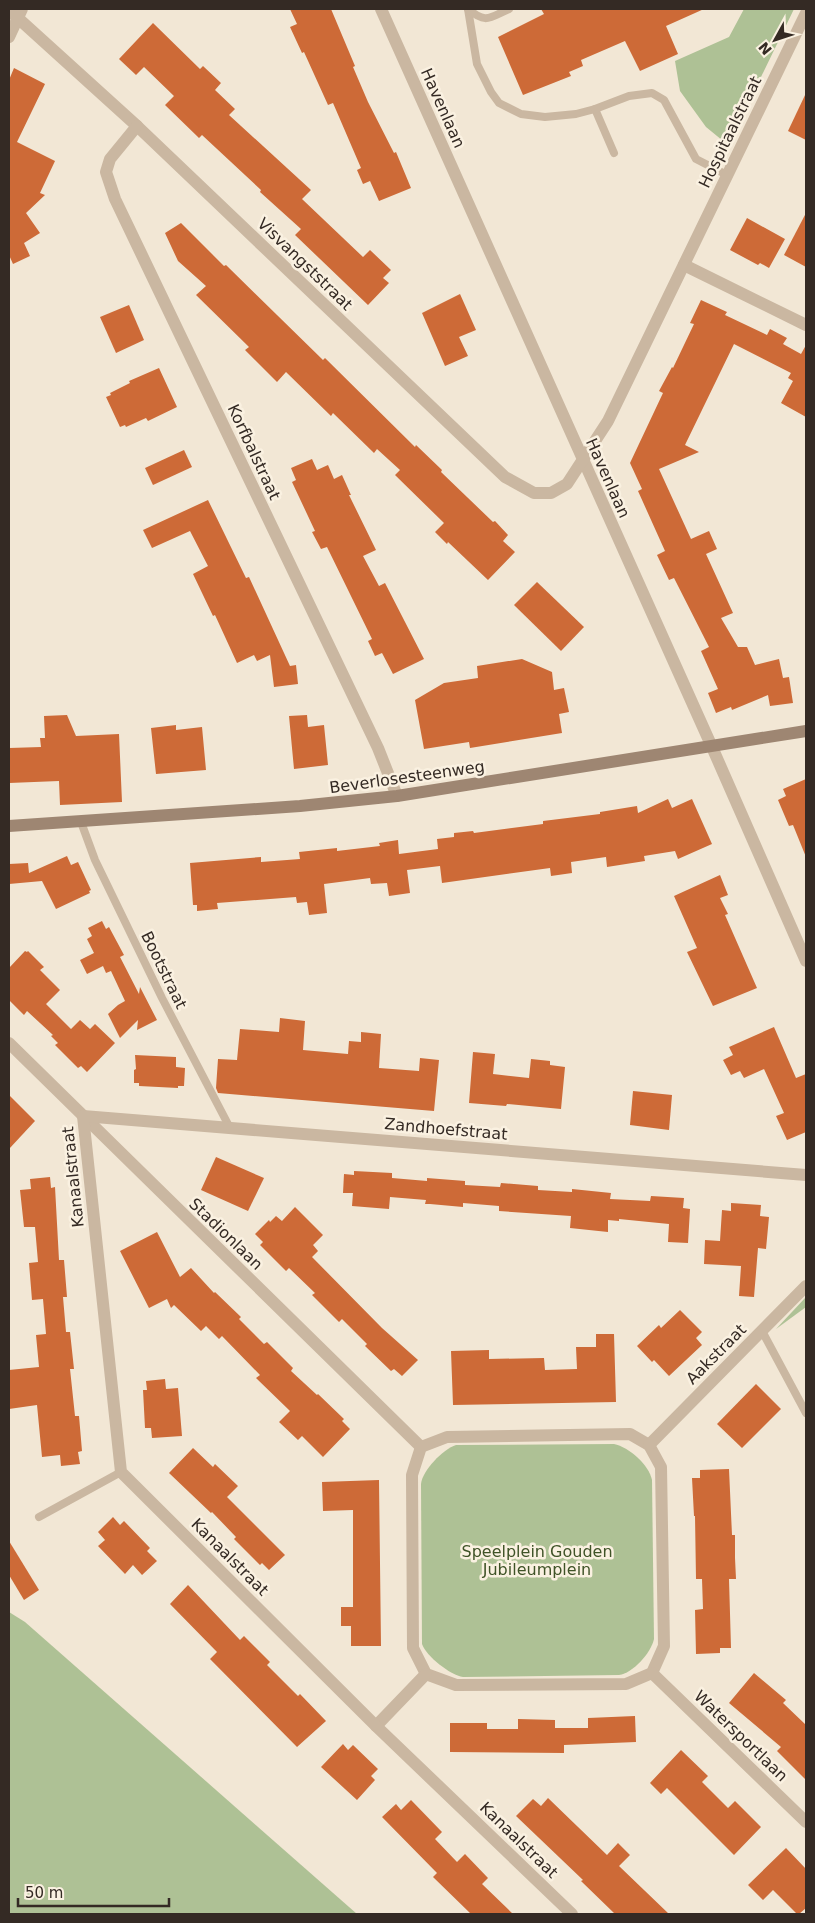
<svg xmlns="http://www.w3.org/2000/svg" width="815" height="1923" viewBox="0 0 815 1923" font-family="'DejaVu Sans',sans-serif">
	<rect width="100%" height="100%" fill="#f2e7d5"/>
	<!-- green -->
	<g fill="#aec195">
		<polygon points="744,9 794,9 728,145 706,127 680,91 675,61 729,37"/>
		<polygon points="806,1297 806,1307 776,1329"/>
		<path d="M614 1444C629 1447 649 1465 652 1480L654 1639C651 1653 633 1673 619 1675L463 1677C450 1675 426 1656 422 1644L421 1484C422 1471 443 1449 456 1445Z"/>
		<polygon points="9,1612 25,1622 357,1914 9,1914"/>
	</g>
	<!-- building -->
	<g fill="#cd6a37">
		<polygon points="290,9 331,9 355,66 353,67 368,102 394,153 396,152 411,188 379,201 370,181 363,184 357,170 361,168 333,103 328,105 304,52 302,53 290,27 297,24"/>
		<polygon points="541,9 704,9 666,26 678,54 640,71 625,41 581,60 583,66 569,72 571,76 523,95 498,37 544,14"/>
		<polygon points="153,23 200,69 203,66 221,83 215,90 235,109 229,115 311,190 302,199 363,257 370,250 391,270 383,278 389,283 368,305 295,235 301,229 260,192 261,190 202,135 199,138 165,105 174,96 144,67 136,75 119,59"/>
		<polygon points="14,68 45,84 17,142 55,161 40,193 45,195 26,213 40,233 24,243 30,256 13,264 9,255 9,80"/>
		<polygon points="806,93 806,140 788,131"/>
		<polygon points="806,213 806,267 784,255"/>
		<polygon points="747,218 785,239 769,268 760,263 758,265 730,250"/>
		<polygon points="181,223 224,266 226,265 323,360 325,358 415,447 416,445 442,470 441,472 493,522 495,521 508,535 503,541 515,552 488,580 448,542 447,544 435,532 444,523 395,475 400,470 377,449 374,453 333,413 331,416 286,372 277,382 245,350 249,347 196,295 206,286 178,261 165,233"/>
		<polygon points="460,294 476,330 459,337 468,356 445,366 422,313"/>
		<polygon points="701,300 727,312 725,315 767,335 770,329 787,338 783,344 801,354 806,345 806,417 781,403 793,381 788,378 791,373 734,344 685,445 699,452 659,469 691,539 709,531 717,549 706,554 733,613 721,618 738,647 747,647 755,665 779,659 783,678 789,677 793,703 770,706 768,695 732,710 731,707 716,713 708,693 718,689 701,651 709,647 674,578 669,580 657,555 665,551 638,491 642,489 630,463 663,393 659,391 672,367 673,368 694,324 690,323"/>
		<polygon points="129,305 144,340 116,353 100,317"/>
		<polygon points="159,368 177,407 148,421 146,418 126,427 125,425 120,427 106,397 111,395 110,393 130,383 129,381"/>
		<polygon points="184,450 192,467 153,485 145,468"/>
		<polygon points="312,459 317,470 328,465 334,479 342,475 351,495 349,495 376,550 363,556 379,586 385,583 424,659 393,674 382,653 375,656 368,641 372,639 327,547 321,549 312,532 315,531 292,482 296,480 291,468"/>
		<polygon points="208,500 246,578 249,577 290,666 296,665 298,684 274,687 270,655 257,661 254,655 237,663 215,615 213,616 193,574 208,566 190,531 152,548 143,530"/>
		<polygon points="537,582 584,627 561,651 514,605"/>
		<polygon points="522,659 552,672 554,690 564,688 569,712 559,714 562,733 470,748 469,742 424,749 415,700 444,683 478,678 477,666"/>
		<polygon points="67,715 76,736 119,734 122,802 60,805 59,781 9,783 9,748 41,747 40,738 45,738 44,716"/>
		<polygon points="307,715 308,727 324,725 328,765 294,769 289,716"/>
		<polygon points="176,725 176,730 202,727 206,770 156,774 151,728"/>
		<polygon points="806,779 806,857 793,825 789,826 778,800 786,796 783,789"/>
		<polygon points="668,799 672,808 692,799 712,844 678,859 675,851 644,856 645,861 607,867 606,857 571,862 572,873 551,876 550,868 442,883 440,866 407,870 410,893 389,896 387,883 371,884 370,878 324,884 327,913 309,915 307,902 297,903 296,897 217,903 218,909 197,911 197,905 193,905 190,863 261,857 261,862 300,859 299,852 337,848 337,851 380,846 379,843 398,840 399,854 438,849 437,839 454,837 454,833 473,831 474,833 543,824 543,821 600,814 600,812 637,806 638,813"/>
		<polygon points="67,856 71,865 78,862 91,890 89,891 90,893 56,909 42,881 9,884 9,864 28,863 29,873"/>
		<polygon points="720,875 728,895 720,898 728,914 725,915 757,988 713,1006 687,952 697,948 674,896"/>
		<polygon points="102,921 106,929 109,927 124,955 120,957 139,994 140,987 157,1020 137,1030 138,1020 120,1038 108,1014 118,1005 125,1001 111,971 106,973 103,966 87,974 80,960 94,953 87,939 92,936 88,928"/>
		<polygon points="25,951 27,952 28,951 44,967 40,970 60,990 46,1004 71,1029 80,1020 90,1029 95,1024 115,1043 87,1072 81,1066 78,1068 55,1045 58,1043 51,1036 53,1035 27,1011 24,1015 9,1000 9,968"/>
		<polygon points="280,1018 305,1021 303,1050 348,1054 349,1041 361,1042 361,1032 381,1034 379,1068 419,1071 420,1058 439,1060 434,1111 218,1093 216,1088 218,1059 237,1060 240,1029 279,1032"/>
		<polygon points="774,1027 796,1078 806,1074 806,1132 787,1140 776,1116 784,1113 764,1069 744,1078 740,1071 731,1075 723,1060 733,1055 729,1047"/>
		<polygon points="473,1052 495,1054 493,1074 529,1078 531,1059 550,1061 550,1065 565,1067 561,1109 507,1104 506,1106 469,1103"/>
		<polygon points="135,1055 176,1057 176,1067 185,1068 184,1086 178,1086 178,1088 139,1086 139,1083 134,1083 134,1070 136,1069"/>
		<polygon points="633,1091 672,1095 669,1130 630,1125"/>
		<polygon points="9,1095 35,1121 9,1149"/>
		<polygon points="216,1157 264,1178 248,1211 201,1190"/>
		<polygon points="354,1171 392,1173 392,1178 427,1181 427,1178 465,1181 465,1185 500,1187 501,1183 538,1186 538,1190 572,1192 572,1189 611,1193 610,1199 650,1201 651,1196 684,1198 683,1208 690,1209 688,1243 668,1242 669,1224 619,1219 619,1221 608,1220 608,1232 570,1228 571,1216 499,1211 499,1206 463,1203 463,1207 430,1204 425,1204 426,1200 390,1197 389,1209 352,1206 353,1193 343,1193 344,1174 354,1175"/>
		<polygon points="50,1177 51,1188 55,1187 59,1260 64,1260 67,1297 63,1297 66,1332 70,1332 74,1369 70,1369 75,1416 79,1416 82,1451 78,1452 80,1464 61,1466 60,1455 42,1457 37,1405 9,1409 9,1370 39,1367 36,1335 46,1334 43,1299 32,1300 29,1263 38,1262 35,1227 24,1227 20,1190 31,1189 30,1179"/>
		<polygon points="731,1203 761,1205 760,1216 769,1217 766,1249 758,1248 754,1297 739,1296 741,1266 704,1264 705,1240 720,1241 722,1210 731,1211"/>
		<polygon points="295,1207 323,1235 313,1245 318,1251 312,1257 382,1328 418,1360 402,1376 394,1369 391,1371 365,1346 367,1344 342,1319 339,1322 312,1295 315,1293 289,1268 286,1271 260,1245 263,1242 255,1234 269,1220 270,1222 276,1216 282,1221"/>
		<polygon points="157,1232 180,1277 191,1268 214,1293 215,1292 241,1317 239,1319 264,1344 267,1342 293,1368 291,1371 317,1395 318,1394 344,1419 342,1421 350,1429 323,1457 302,1436 298,1440 279,1422 290,1411 256,1378 260,1375 222,1336 219,1339 206,1326 201,1331 174,1305 171,1308 167,1299 149,1308 120,1251"/>
		<polygon points="680,1310 702,1332 696,1338 702,1345 669,1376 654,1360 652,1362 637,1346 659,1325 661,1328"/>
		<polygon points="596,1334 614,1334 616,1402 453,1405 451,1351 489,1350 489,1359 544,1358 545,1370 577,1369 576,1347 596,1347"/>
		<polygon points="165,1379 166,1389 178,1388 182,1436 152,1438 151,1428 145,1428 143,1390 147,1390 146,1381"/>
		<polygon points="756,1384 781,1409 742,1448 717,1424"/>
		<polygon points="193,1448 213,1467 215,1464 238,1486 227,1497 285,1555 269,1570 262,1563 260,1565 234,1539 236,1537 212,1512 211,1513 169,1473"/>
		<polygon points="729,1469 732,1535 735,1535 735,1558 736,1579 729,1579 731,1648 720,1648 720,1653 696,1654 695,1610 703,1609 702,1579 696,1579 695,1516 694,1516 692,1478 700,1478 700,1470"/>
		<polygon points="379,1480 381,1646 351,1646 351,1626 341,1626 341,1607 353,1607 353,1510 323,1511 322,1482"/>
		<polygon points="113,1517 120,1525 124,1521 150,1548 147,1551 157,1561 142,1575 133,1565 125,1574 98,1546 105,1540 98,1532"/>
		<polygon points="9,1541 39,1590 24,1600 9,1575"/>
		<polygon points="188,1585 240,1640 244,1636 270,1662 267,1665 298,1696 300,1694 326,1721 297,1747 210,1659 217,1652 170,1604"/>
		<polygon points="754,1673 786,1700 783,1703 806,1725 806,1780 777,1751 781,1747 729,1703"/>
		<polygon points="635,1716 636,1742 564,1745 564,1753 450,1752 450,1723 487,1723 487,1729 518,1729 518,1719 555,1720 555,1728 588,1728 588,1718"/>
		<polygon points="343,1744 348,1750 353,1745 378,1769 371,1776 375,1780 357,1800 321,1767"/>
		<polygon points="681,1750 708,1776 702,1782 728,1808 735,1801 761,1827 734,1855 667,1788 661,1794 650,1783"/>
		<polygon points="548,1798 607,1855 618,1843 630,1855 619,1866 669,1914 615,1914 581,1881 583,1880 516,1816 533,1799 541,1806"/>
		<polygon points="411,1800 442,1832 435,1839 457,1862 465,1854 488,1878 482,1884 513,1914 471,1914 433,1877 437,1873 382,1817 396,1804 401,1810"/>
		<polygon points="786,1848 806,1869 806,1908 799,1914 797,1914 773,1890 763,1900 748,1885"/>
	</g>
	<g fill="none" stroke-linecap="round" stroke-linejoin="round">
		<!-- lane -->
		<g stroke="#cab7a1" stroke-width="8">
			<polyline points="468,9 477,64 491,92 499,103 521,114 545,117 576,114 595,109 614,153"/>
			<path d="M468 9C486 24 489 18 509 9"/>
			<polyline points="595,109 629,96 652,93 664,100 696,159 727,175"/>
			<polyline points="81,822 95,860 162,998 230,1128"/>
			<polyline points="762,1331 806,1413"/>
			<polyline points="39,1517 121,1472"/>
		</g>
		<!-- street -->
		<g stroke="#cab7a1" stroke-width="12">
			<polyline points="381,9 712,747 806,961"/>
			<polyline points="9,10 137,126 505,477 534,493 551,493 567,484 608,421 806,13"/>
			<polyline points="9,37 22,9"/>
			<polyline points="137,126 110,159 106,172 115,199 378,748 397,796"/>
			<polyline points="684,265 806,325"/>
			<polyline points="9,1043 421,1447"/>
			<polygon points="630,1434 649,1445 661,1467 664,1646 652,1673 626,1684 456,1685 426,1674 413,1648 412,1475 421,1447 447,1437"/>
			<polyline points="649,1445 806,1286"/>
			<polyline points="652,1673 806,1822"/>
			<polyline points="376,1726 426,1674"/>
			<polyline points="572,1914 376,1726 121,1472 83,1116 806,1175"/>
		</g>
		<!-- secondary -->
		<polyline stroke="#9e8672" stroke-width="12" points="9,826 300,806 397,796 806,731"/>
	</g>
	<g text-anchor="middle" dominant-baseline="central" stroke-width="5" stroke-linejoin="round" paint-order="stroke">
		<!-- street labels -->
		<g font-size="16" fill="#342a24" stroke="#faf1e1">
			<text transform="translate(443 108) rotate(66)">Havenlaan</text>
			<text transform="translate(730 132) rotate(-64)">Hospitaalstraat</text>
			<text transform="translate(305 264) rotate(44)">Visvangststraat</text>
			<text transform="translate(254 452) rotate(65)">Korfbalstraat</text>
			<text transform="translate(608 478) rotate(66)">Havenlaan</text>
			<text transform="translate(407 777) rotate(-8)">Beverlosesteenweg</text>
			<text transform="translate(164 970) rotate(64)">Bootstraat</text>
			<text transform="translate(446 1129) rotate(5)">Zandhoefstraat</text>
			<text transform="translate(73 1177) rotate(-96)">Kanaalstraat</text>
			<text transform="translate(226 1234) rotate(44)">Stadionlaan</text>
			<text transform="translate(716 1354) rotate(-45)">Aakstraat</text>
			<text transform="translate(230 1557) rotate(45)">Kanaalstraat</text>
			<text transform="translate(741 1736) rotate(44)">Watersportlaan</text>
			<text transform="translate(519 1840) rotate(44)">Kanaalstraat</text>
		</g>
		<!-- park labels -->
		<g font-size="16" fill="#3f5327" stroke="#faf1e1">
			<text x="537" y="1551">Speelplein Gouden<tspan x="537" dy="18">Jubileumplein</tspan></text>
		</g>
	</g>
	<!-- border -->
	<rect width="815" height="1923" fill="none" stroke="#342a24" stroke-width="20"/>
	<!-- north arrow -->
	<g transform="translate(775 40) rotate(230)" stroke="#faf1e1" stroke-width="4" paint-order="stroke">
	<path d="M0-4L9 19L0 12L-9 19Z" fill="#342a24"/>
	<text y="-8" font-size="14" font-weight="bold" text-anchor="middle" fill="#342a24">N</text>
	</g>
	<!-- scale -->
	<path d="M18 1898v8h151v-8" fill="none" stroke="#342a24" stroke-width="2.5"/>
	<text x="25" y="1898" font-size="15" fill="#342a24" stroke="#faf1e1" stroke-width="4" paint-order="stroke">50 m</text>
</svg>
